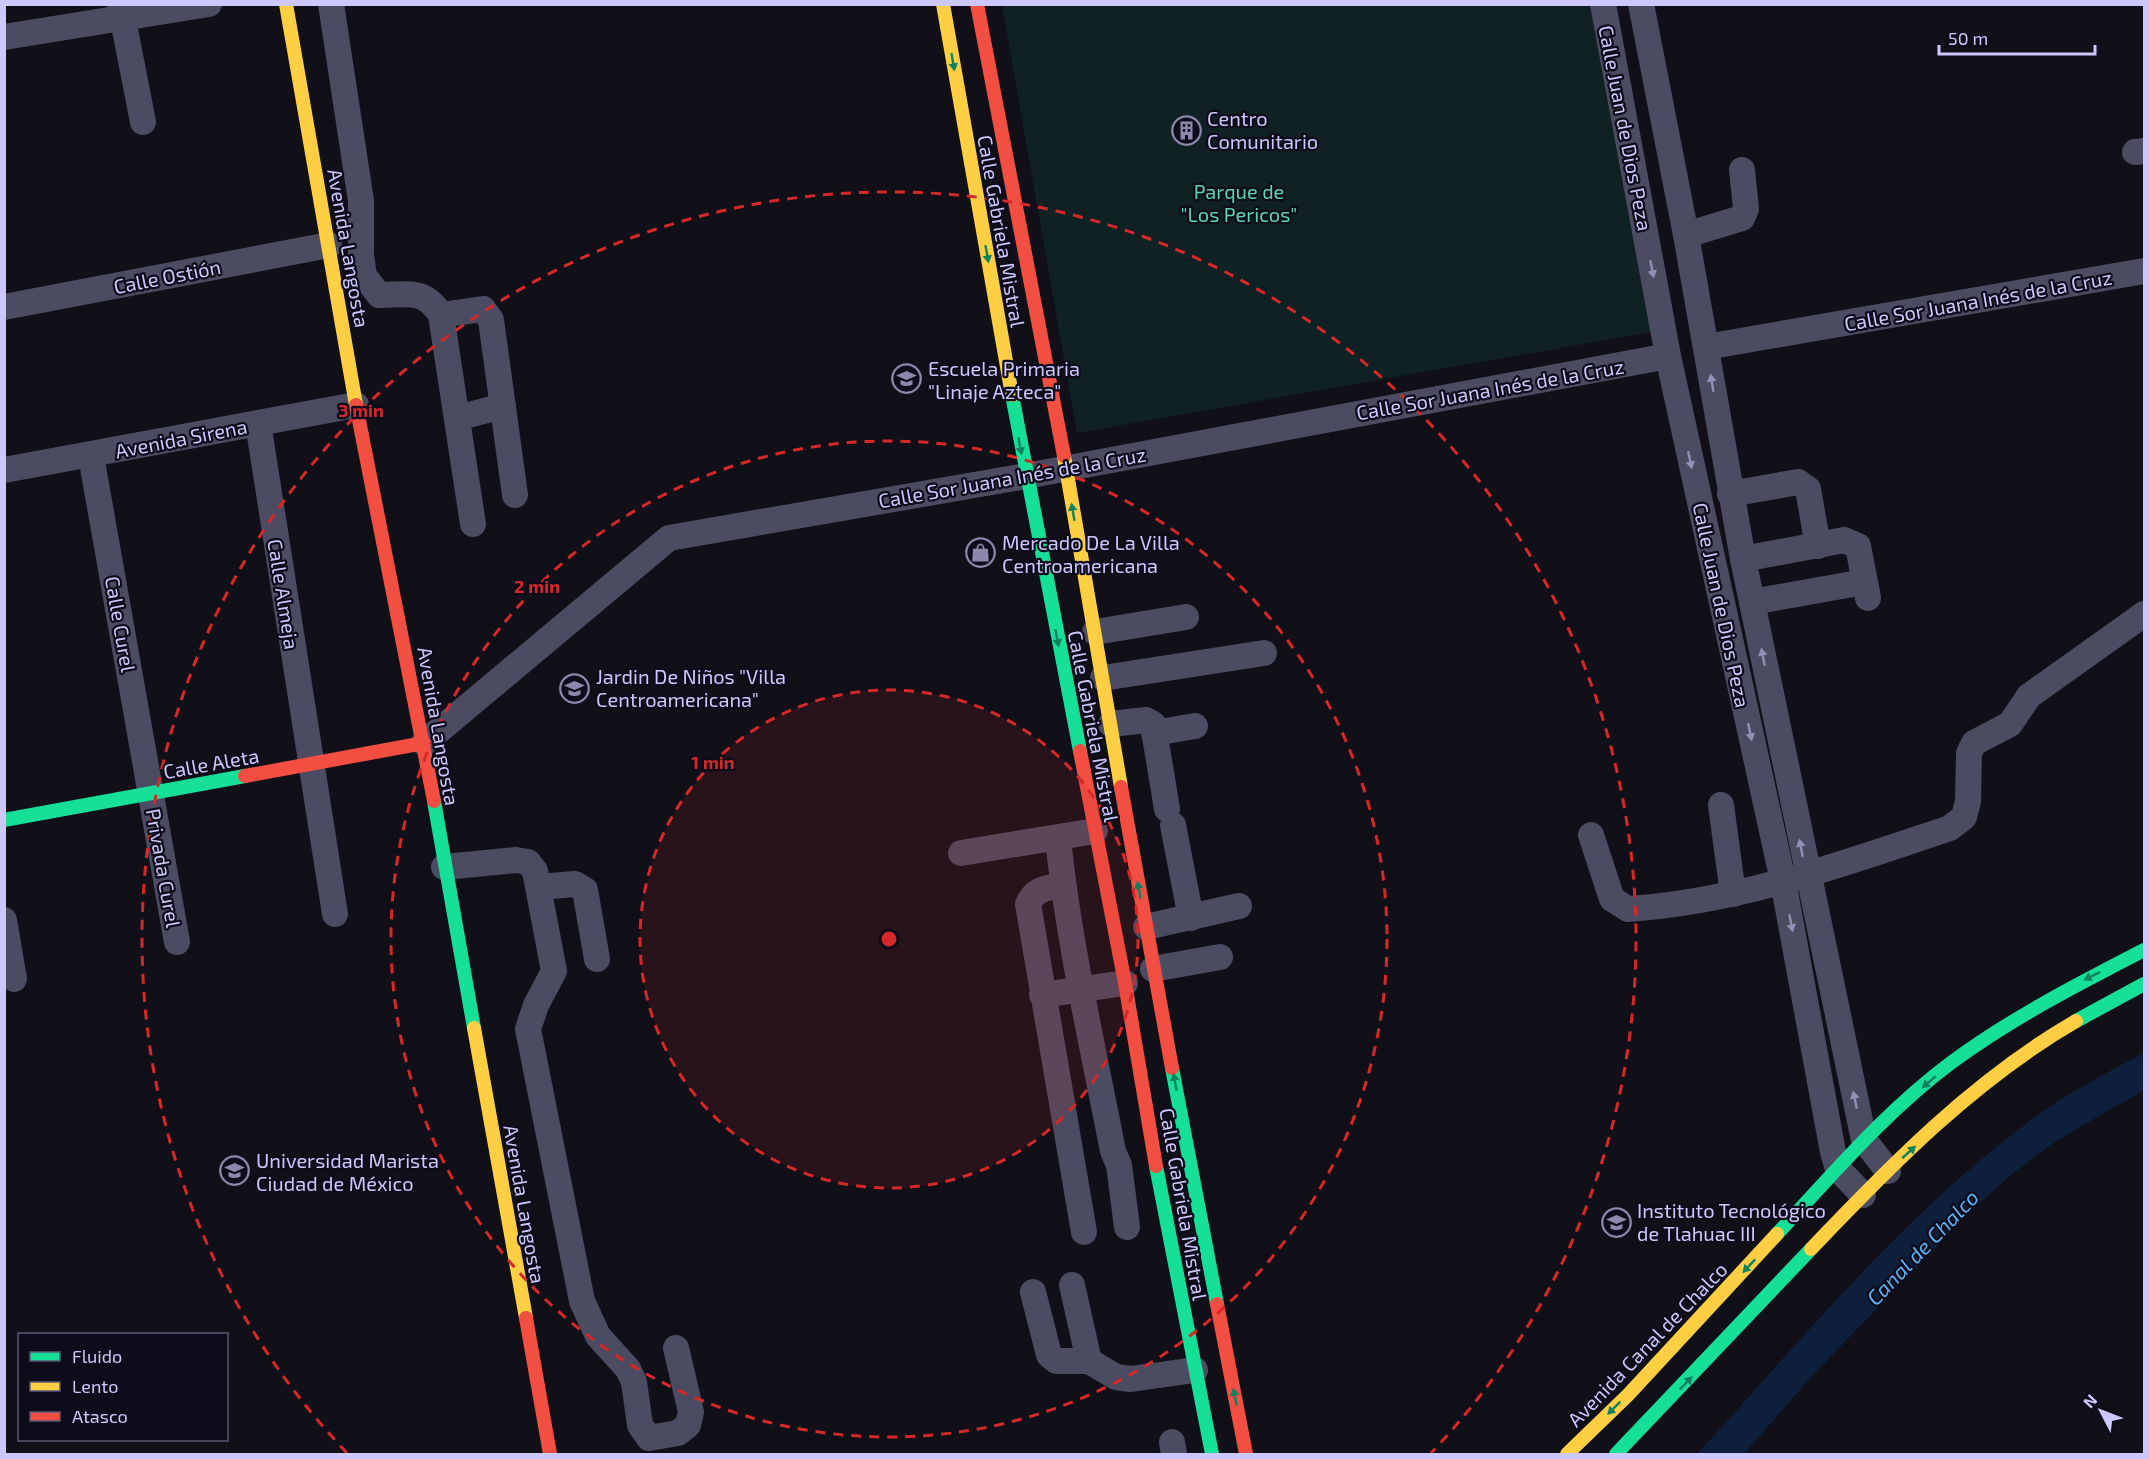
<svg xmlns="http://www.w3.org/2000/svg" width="2149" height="1459" viewBox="0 0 2149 1459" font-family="'Exo 2',sans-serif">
	<rect width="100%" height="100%" fill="#111018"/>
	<!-- green -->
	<polygon fill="#0f2122" points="1002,5 1603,5 1663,330 1077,433"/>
	<!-- water -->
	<path fill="#0d1f3a" d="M2144 1053V1090L2053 1143 2013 1173 1970 1212 1813 1375 1744 1454H1697C1802 1339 1904 1214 2031 1120 2066 1094 2106 1073 2144 1053Z"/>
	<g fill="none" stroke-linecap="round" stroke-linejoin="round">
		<!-- street -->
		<g stroke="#4b4b61" stroke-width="26">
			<polyline points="120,4 143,122"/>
			<path d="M331 4 361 201V255L364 276 379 295C408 295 424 288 441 315L473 524"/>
			<polyline points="1603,4 1668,356 1783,881 1833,1152 1838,1169 1863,1195"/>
			<polyline points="1641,4 1686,235 1743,559 1864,1140 1888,1171"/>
			<polyline points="4,37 209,4"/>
			<polyline points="2135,152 2144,151"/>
			<polyline points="1686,235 1742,218 1746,209 1742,170"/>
			<polyline points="4,307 329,245"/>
			<polyline points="441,315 483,309 491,320 515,495"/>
			<polyline points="1706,347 2144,271"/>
			<polyline points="457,418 503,406"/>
			<polyline points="258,423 335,914"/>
			<polyline points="91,456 177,942"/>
			<polyline points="4,470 356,405"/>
			<polyline points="1730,494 1798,482 1808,489 1818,546"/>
			<polyline points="1743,559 1844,540 1858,546 1868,598"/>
			<polyline points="1752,602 1864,582"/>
			<polyline points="1095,632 1186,617"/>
			<polyline points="1103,678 1264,653"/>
			<polyline points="1111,724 1146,720 1153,724 1167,809"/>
			<polyline points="1154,733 1195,726"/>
			<polyline points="424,743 669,538 1026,476 1668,356"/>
			<polyline points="1721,805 1733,894"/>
			<polyline points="1173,825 1191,918"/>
			<path d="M1591 835 1612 899 1628 909C1739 902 1845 863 1950 828L1964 817 1968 801 1969 753 1974 743 2010 724 2029 696 2144 614"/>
			<path d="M1058 839C1069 944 1093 1048 1113 1151L1119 1165 1127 1227"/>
			<polyline points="961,853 1095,831"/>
			<polyline points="444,867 516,860 528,862 535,871 554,971 536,1005 528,1029 582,1301 598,1336 628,1369 634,1382 640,1425 649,1438 678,1433 688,1425 691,1412 676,1348"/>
			<path d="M1063 885C1047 888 1035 888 1028 904L1084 1232"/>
			<polyline points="539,887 575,884 585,890 597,959"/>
			<polyline points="4,920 14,979"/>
			<polyline points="1146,927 1239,906"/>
			<polyline points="1153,969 1220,957"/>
			<polyline points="1042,995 1125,983"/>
			<polyline points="1072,1285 1089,1361"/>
			<polyline points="1033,1292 1049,1355 1056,1361 1089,1361 1116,1377 1131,1379 1195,1370"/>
			<polyline points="1172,1442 1174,1454"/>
		</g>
		<!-- fast -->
		<g stroke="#16e098" stroke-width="14">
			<polyline points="1012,395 1080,751"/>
			<polyline points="434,801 474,1028"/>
			<polyline points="4,820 245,776"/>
			<polyline points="2076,1021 2144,984"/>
			<polyline points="1172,1068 1217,1304"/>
			<polyline points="1156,1166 1212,1454"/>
			<path d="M1777 1234C1832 1175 1886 1111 1952 1062 2012 1018 2078 984 2144 950"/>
			<polyline points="1616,1454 1811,1249"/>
		</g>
		<!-- slow -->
		<g stroke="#ffcf43" stroke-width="14">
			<polyline points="286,4 356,405"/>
			<polyline points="943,4 1012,395"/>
			<polyline points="1064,456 1121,787"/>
			<polyline points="474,1028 526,1318"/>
			<path d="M1811 1249C1891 1165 1974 1080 2076 1021"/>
			<polyline points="1567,1454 1628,1395 1777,1234"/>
		</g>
		<!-- jam -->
		<g stroke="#f24e42" stroke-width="14">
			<polyline points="977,4 1064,456"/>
			<polyline points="356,405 434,801"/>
			<polyline points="1080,751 1125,983 1156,1166"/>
			<polyline points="245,776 424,743"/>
			<polyline points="1121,787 1172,1068"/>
			<polyline points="1217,1304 1246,1454"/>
			<polyline points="526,1318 550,1454"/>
		</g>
	</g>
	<!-- one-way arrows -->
	<defs><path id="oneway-solid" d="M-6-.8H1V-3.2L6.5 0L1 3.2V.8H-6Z" transform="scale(1.5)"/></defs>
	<g fill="#128160">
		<use href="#oneway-solid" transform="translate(953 62) rotate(80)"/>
		<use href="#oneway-solid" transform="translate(987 254) rotate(80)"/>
		<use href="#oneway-solid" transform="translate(1020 446) rotate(80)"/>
		<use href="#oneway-solid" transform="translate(1073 512) rotate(-100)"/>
		<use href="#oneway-solid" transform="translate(1057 638) rotate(79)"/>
		<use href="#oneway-solid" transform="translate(1139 890) rotate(-100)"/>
		<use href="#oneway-solid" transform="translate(2092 976) rotate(154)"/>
		<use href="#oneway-solid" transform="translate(1175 1082) rotate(-100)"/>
		<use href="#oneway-solid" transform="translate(1929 1082) rotate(139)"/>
		<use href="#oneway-solid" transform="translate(1909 1152) rotate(-42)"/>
		<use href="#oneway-solid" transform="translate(1749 1266) rotate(133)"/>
		<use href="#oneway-solid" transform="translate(1686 1383) rotate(-46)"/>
		<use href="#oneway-solid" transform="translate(1235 1397) rotate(-101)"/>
		<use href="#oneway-solid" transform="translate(1614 1408) rotate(135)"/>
	</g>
	<g fill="#9290b6">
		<use href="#oneway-solid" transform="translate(1652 269) rotate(79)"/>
		<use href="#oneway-solid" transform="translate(1712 383) rotate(-99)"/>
		<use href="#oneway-solid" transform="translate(1690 460) rotate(78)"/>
		<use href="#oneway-solid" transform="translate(1763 657) rotate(-101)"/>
		<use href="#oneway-solid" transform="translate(1750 732) rotate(78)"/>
		<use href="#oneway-solid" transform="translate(1801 848) rotate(-101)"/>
		<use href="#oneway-solid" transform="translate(1791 923) rotate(79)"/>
		<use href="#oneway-solid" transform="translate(1855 1100) rotate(-102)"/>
	</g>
	<!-- distance rings -->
	<circle cx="889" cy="939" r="249" fill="#d62828" fill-opacity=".12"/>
	<g fill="none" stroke="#d62828" stroke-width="3" stroke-dasharray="10 8">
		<circle cx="889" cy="939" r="249"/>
		<circle cx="889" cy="939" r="498"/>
		<path d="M347 1453A747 747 0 1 1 1431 1453"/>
	</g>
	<!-- icons -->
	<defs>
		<symbol id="building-ring" viewBox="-11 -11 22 22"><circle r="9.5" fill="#0e0c1b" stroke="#8b88ac" stroke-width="1.5"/><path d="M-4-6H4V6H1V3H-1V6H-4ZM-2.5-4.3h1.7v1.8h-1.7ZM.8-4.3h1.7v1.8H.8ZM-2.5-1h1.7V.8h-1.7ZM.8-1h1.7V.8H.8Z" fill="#8b88ac"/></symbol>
		<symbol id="school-ring" viewBox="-11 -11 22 22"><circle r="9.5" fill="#0e0c1b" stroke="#8b88ac" stroke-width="1.5"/><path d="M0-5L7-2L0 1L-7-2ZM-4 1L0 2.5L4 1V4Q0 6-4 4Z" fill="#8b88ac"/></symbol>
		<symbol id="shop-ring" viewBox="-11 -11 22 22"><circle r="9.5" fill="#0e0c1b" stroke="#8b88ac" stroke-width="1.5"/><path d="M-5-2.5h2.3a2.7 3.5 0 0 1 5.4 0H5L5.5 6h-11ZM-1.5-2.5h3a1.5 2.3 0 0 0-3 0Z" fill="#8b88ac"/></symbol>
		<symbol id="university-ring" viewBox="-11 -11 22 22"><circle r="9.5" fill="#0e0c1b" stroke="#8b88ac" stroke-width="1.5"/><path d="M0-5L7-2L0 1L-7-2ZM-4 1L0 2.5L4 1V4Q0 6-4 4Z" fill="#8b88ac"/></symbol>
	</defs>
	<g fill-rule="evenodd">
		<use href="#building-ring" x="1170" y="114" width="33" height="33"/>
		<use href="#school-ring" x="890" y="362" width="33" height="33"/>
		<use href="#shop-ring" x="964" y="536" width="33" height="33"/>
		<use href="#school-ring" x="558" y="672" width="33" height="33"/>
		<use href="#university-ring" x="218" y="1154" width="33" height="33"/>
		<use href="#school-ring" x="1600" y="1206" width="33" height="33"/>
	</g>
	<g text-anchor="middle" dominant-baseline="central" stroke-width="4.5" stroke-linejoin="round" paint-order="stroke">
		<!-- poi labels -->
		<g font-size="20" fill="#ccc8fc" stroke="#0e0c1b" text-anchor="start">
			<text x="1207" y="118">Centro<tspan x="1207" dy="23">Comunitario</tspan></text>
			<text x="928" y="368">Escuela Primaria<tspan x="928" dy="23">"Linaje Azteca"</tspan></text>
			<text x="1002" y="542">Mercado De La Villa<tspan x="1002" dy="23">Centroamericana</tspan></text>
			<text x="596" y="676">Jardin De Niños "Villa<tspan x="596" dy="23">Centroamericana"</tspan></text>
			<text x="256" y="1160">Universidad Marista<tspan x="256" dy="23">Ciudad de México</tspan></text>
			<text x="1637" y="1210">Instituto Tecnológico<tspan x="1637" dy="23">de Tlahuac III</tspan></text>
		</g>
		<!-- street labels -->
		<g font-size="20" fill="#ccc8fc" stroke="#0e0c1b">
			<text transform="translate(1626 128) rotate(79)">Calle Juan de Dios Peza</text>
			<text transform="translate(1002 231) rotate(80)">Calle Gabriela Mistral</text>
			<text transform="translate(349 248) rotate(80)">Avenida Langosta</text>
			<text transform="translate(167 276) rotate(-11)">Calle Ostión</text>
			<text transform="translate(1978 300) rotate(-10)">Calle Sor Juana Inés de la Cruz</text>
			<text transform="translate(1490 389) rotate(-10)">Calle Sor Juana Inés de la Cruz</text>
			<text transform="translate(181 438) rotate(-11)">Avenida Sirena</text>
			<text transform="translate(1012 477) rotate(-10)">Calle Sor Juana Inés de la Cruz</text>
			<text transform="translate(284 594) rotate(81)">Calle Almeja</text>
			<text transform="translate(1722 605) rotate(78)">Calle Juan de Dios Peza</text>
			<text transform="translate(121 624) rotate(80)">Calle Curel</text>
			<text transform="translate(439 726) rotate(80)">Avenida Langosta</text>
			<text transform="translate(1094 726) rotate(79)">Calle Gabriela Mistral</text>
			<text transform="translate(211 763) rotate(-10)">Calle Aleta</text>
			<text transform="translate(164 868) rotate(80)">Privada Curel</text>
			<text transform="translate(525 1204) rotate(80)">Avenida Langosta</text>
			<text transform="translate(1184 1204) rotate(80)">Calle Gabriela Mistral</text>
			<text transform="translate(1647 1344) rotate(-46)">Avenida Canal de Chalco</text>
		</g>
		<!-- park labels -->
		<g font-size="20" fill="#59d7b4" stroke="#0e0c1b">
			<text x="1239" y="191">Parque de<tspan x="1239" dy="23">"Los Pericos"</tspan></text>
		</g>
		<!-- water labels -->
		<g font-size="21" font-style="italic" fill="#5bb4f7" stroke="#0e0c1b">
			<text transform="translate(1922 1247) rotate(-46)">Canal de Chalco</text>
		</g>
	</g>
	<circle cx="889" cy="939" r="9" fill="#d62828" stroke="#0e0c1b" stroke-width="3"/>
	<g font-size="18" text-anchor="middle" font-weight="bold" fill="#d62828" stroke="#0e0c1b" stroke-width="4.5" stroke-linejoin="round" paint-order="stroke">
		<text x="361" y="417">3 min</text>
		<text x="537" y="593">2 min</text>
		<text x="713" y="769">1 min</text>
	</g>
	<!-- border -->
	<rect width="2149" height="1459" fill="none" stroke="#ccc8fc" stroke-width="12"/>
	<!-- legend -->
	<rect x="18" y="1333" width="210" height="108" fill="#0e0c1b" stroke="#5a5775" stroke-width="1.5"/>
	<rect x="30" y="1352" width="30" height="9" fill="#16e098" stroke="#5a5775" stroke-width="1.5"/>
	<text x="72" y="1363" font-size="18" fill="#ccc8fc">Fluido</text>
	<rect x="30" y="1382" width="30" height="9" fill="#ffcf43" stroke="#5a5775" stroke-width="1.5"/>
	<text x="72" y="1393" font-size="18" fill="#ccc8fc">Lento</text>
	<rect x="30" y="1412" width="30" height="9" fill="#f24e42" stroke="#5a5775" stroke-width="1.5"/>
	<text x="72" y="1423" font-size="18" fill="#ccc8fc">Atasco</text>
	<!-- north arrow -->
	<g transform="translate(2101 1411) rotate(312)" stroke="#0e0c1b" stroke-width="4.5" paint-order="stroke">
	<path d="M0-4.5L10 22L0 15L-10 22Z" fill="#ccc8fc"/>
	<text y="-9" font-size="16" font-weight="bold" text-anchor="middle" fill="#ccc8fc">N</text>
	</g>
	<!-- scale -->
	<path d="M1939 45v9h156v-9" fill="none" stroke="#ccc8fc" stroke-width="3"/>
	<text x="1948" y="45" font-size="18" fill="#ccc8fc" stroke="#0e0c1b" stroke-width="4.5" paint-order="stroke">50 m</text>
</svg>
